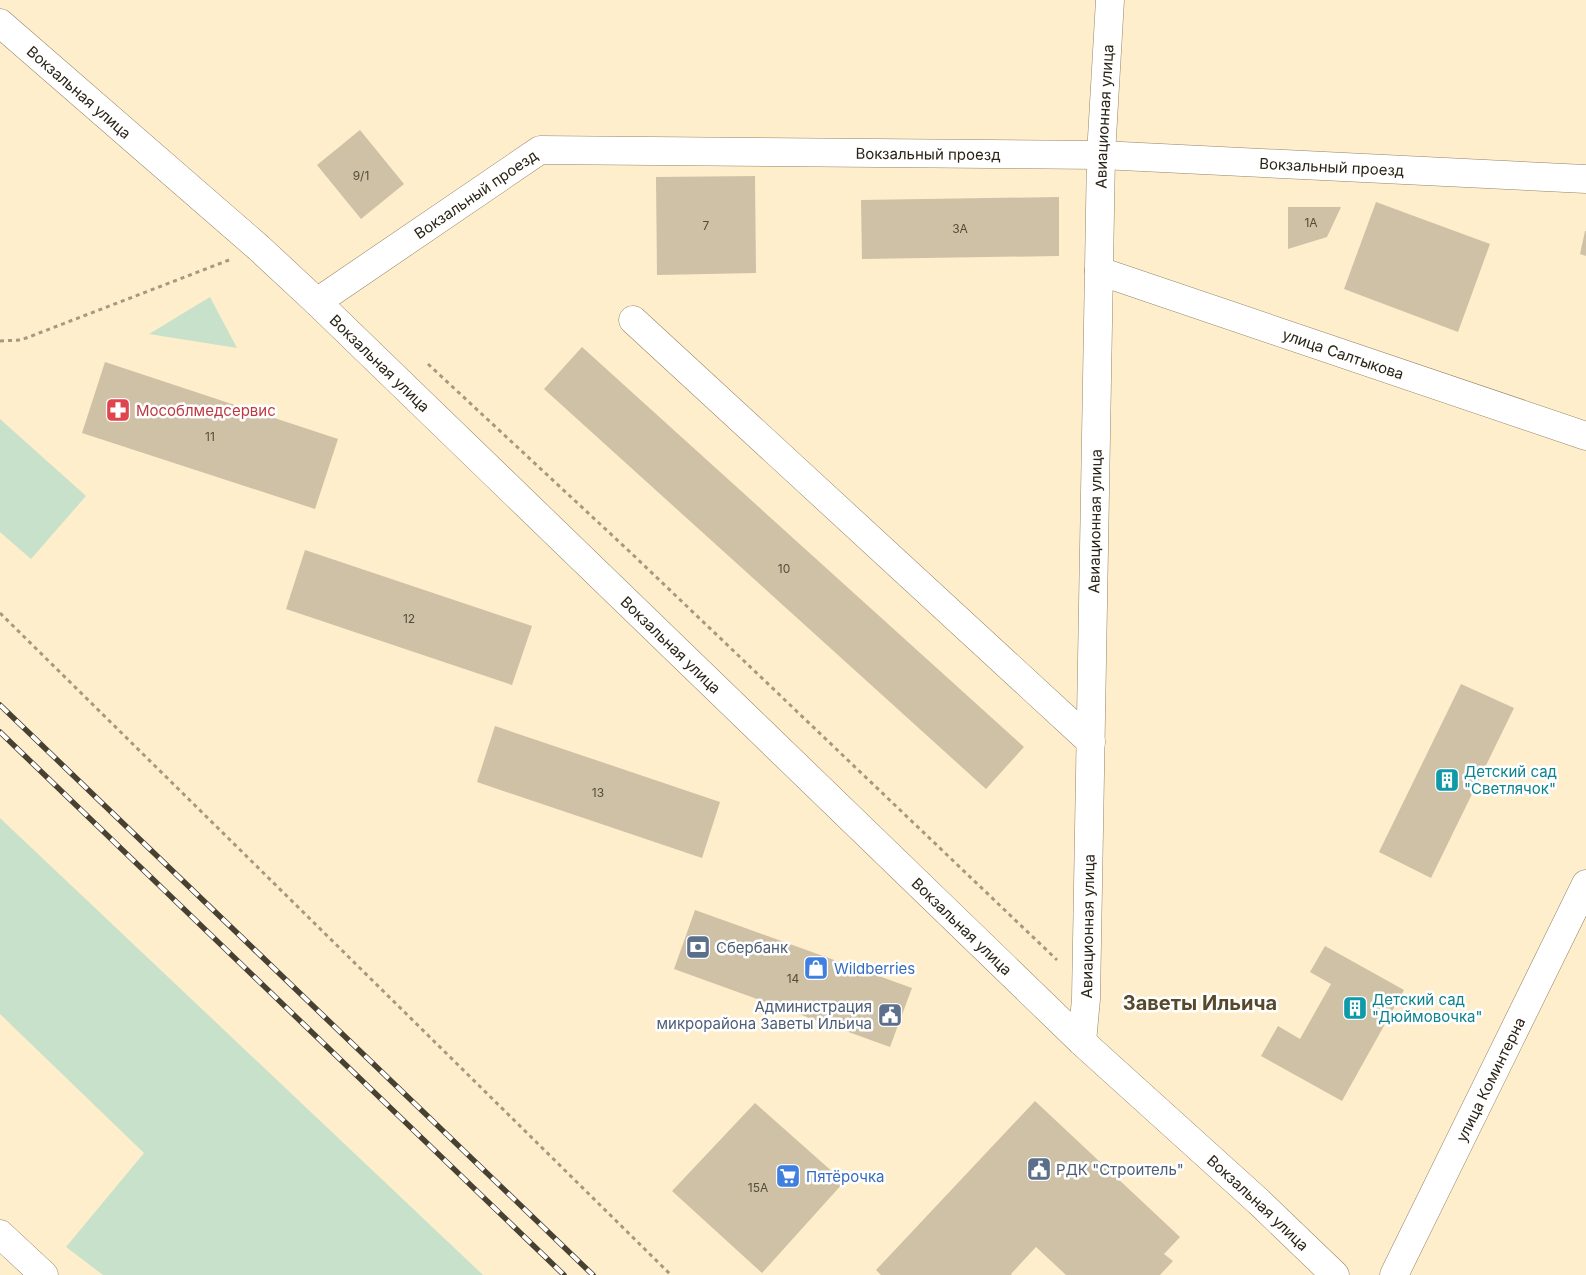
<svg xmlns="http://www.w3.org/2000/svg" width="1586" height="1275" viewBox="0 0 1586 1275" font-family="Inter,sans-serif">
	<rect width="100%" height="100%" fill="#feeecc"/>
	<!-- green -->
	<g fill="#c8e1cb">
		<polygon points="210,297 237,348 149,334"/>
		<polygon points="0,419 86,496 31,559 0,532"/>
		<polygon points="0,818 483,1275 103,1275 66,1247 144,1153 0,1014"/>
	</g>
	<!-- building -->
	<g fill="#cfc1a5">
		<polygon points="360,130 404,184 361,219 317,165"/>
		<polygon points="755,176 756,273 657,275 656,177"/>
		<polygon points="1059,197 1059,256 862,259 861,200"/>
		<polygon points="1376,202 1490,244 1458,332 1344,289"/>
		<polygon points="1288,207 1341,207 1327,237 1288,249"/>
		<polygon points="1585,231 1586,231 1586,256 1580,254"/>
		<polygon points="582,347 1024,747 986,789 544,389"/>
		<polygon points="105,362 338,439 315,509 82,433"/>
		<polygon points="305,550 532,626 512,685 286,609"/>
		<polygon points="1461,684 1514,708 1431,878 1379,852"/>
		<polygon points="495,726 720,802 702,858 477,782"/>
		<polygon points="695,910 912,988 890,1047 674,969"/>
		<polygon points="1325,946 1404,990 1342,1101 1261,1056 1278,1026 1300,1039 1331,984 1310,972"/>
		<polygon points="1035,1101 1180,1237 1164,1254 1173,1261 1160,1275 1066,1275 1036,1247 1011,1274 1012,1275 881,1275 876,1270"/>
		<polygon points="755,1103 844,1182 762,1273 672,1191"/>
	</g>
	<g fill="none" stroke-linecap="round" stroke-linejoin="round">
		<defs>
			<g id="minor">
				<path id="s1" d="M0 23 259 248 317 302 1082 1042 1259 1202 1335 1275"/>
				<path id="s2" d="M1099 271 1586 436"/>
				<path id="s3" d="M317 302 540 150 1101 155 1586 179"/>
				<polyline points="633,320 1091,742"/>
				<path id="s4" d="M1082 1042 1086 999 1101 155 1110 0"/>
				<polyline points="0,1234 44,1275"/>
				<path id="s5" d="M1394 1275 1586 884"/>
			</g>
		</defs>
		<!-- minor casing -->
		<use href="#minor" stroke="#938466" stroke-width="29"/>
		<!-- path -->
		<g stroke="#a59a80" stroke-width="3" stroke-dasharray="4 4" stroke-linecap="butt">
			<polyline points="0,341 21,340 229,260"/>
			<polyline points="428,364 629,551 1057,960"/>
			<polyline points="0,613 671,1275"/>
		</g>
		<!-- minor -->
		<use href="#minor" stroke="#fff" stroke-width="28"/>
		<defs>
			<g id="rail">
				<polyline points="0,705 593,1275"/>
				<polyline points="0,732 564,1275"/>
			</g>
		</defs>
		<!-- rail casing -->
		<use href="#rail" stroke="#484131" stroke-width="5.5"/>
		<!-- rail -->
		<use href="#rail" stroke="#fff" stroke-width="4" stroke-dasharray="11" stroke-linecap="butt"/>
	</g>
	<!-- icons -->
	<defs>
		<symbol id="pharmacy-square" viewBox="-11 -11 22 22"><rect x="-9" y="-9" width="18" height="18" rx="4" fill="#e0444e" stroke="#fff"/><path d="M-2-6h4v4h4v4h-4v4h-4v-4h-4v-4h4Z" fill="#fff"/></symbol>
		<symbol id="building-square" viewBox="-11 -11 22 22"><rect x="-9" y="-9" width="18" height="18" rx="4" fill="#0f9aa8" stroke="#fff"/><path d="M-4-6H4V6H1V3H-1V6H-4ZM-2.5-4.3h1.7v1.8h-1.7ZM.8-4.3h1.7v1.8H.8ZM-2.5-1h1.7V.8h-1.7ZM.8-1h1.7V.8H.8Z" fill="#fff"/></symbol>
		<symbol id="bank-square" viewBox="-11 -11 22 22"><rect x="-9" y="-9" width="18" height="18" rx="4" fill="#5c6f8a" stroke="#fff"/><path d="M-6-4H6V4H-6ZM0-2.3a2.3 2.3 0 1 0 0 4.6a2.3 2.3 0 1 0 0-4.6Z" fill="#fff"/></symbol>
		<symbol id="shop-square" viewBox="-11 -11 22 22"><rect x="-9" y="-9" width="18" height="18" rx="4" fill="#3f7fe0" stroke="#fff"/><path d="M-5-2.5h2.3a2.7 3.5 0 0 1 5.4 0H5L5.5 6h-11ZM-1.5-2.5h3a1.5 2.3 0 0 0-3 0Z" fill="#fff"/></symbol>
		<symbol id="civic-square" viewBox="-11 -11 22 22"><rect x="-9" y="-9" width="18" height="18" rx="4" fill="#5c6f8a" stroke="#fff"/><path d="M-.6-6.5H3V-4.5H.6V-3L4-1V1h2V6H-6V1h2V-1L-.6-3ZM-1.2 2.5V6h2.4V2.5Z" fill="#fff"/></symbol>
		<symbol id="supermarket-square" viewBox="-11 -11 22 22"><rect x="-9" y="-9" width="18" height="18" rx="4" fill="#3f7fe0" stroke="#fff"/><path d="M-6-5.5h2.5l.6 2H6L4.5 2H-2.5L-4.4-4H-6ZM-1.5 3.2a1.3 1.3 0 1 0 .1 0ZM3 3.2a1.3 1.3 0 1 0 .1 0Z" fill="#fff"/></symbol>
	</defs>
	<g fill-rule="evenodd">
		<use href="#pharmacy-square" x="104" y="396" width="28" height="28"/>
		<use href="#building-square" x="1433" y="766" width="28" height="28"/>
		<use href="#bank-square" x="684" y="933" width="28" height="28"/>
		<use href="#shop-square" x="802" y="954" width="28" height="28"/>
		<use href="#building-square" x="1341" y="994" width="28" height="28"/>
		<use href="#civic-square" x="876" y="1001" width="28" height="28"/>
		<use href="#civic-square" x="1025" y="1155" width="28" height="28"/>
		<use href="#supermarket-square" x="774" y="1162" width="28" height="28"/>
	</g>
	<g text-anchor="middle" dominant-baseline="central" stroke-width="5" stroke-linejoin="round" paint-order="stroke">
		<!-- number labels -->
		<g font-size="12" fill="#544c3b">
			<text x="361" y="175">9/1</text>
			<text x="1311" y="222">1А</text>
			<text x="706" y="225">7</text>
			<text x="960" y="228">3А</text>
			<text x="210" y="436">11</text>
			<text x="784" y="568">10</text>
			<text x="409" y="618">12</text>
			<text x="598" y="792">13</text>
			<text x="793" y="978">14</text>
			<text x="758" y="1187">15А</text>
		</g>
		<!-- street labels -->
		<g font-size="15" fill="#2b2518" stroke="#fff">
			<text stroke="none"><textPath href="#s1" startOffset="105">Вокзальная улица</textPath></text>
			<text stroke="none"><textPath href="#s4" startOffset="926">Авиационная улица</textPath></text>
			<text stroke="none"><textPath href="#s3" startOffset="658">Вокзальный проезд</textPath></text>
			<text stroke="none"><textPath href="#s3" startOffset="1062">Вокзальный проезд</textPath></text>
			<text stroke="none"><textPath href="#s3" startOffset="192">Вокзальный проезд</textPath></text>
			<text stroke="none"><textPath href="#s2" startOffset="258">улица Салтыкова</textPath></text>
			<text stroke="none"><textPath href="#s1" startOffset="510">Вокзальная улица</textPath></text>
			<text stroke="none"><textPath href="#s4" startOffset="521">Авиационная улица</textPath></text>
			<text stroke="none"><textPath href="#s1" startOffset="915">Вокзальная улица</textPath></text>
			<text stroke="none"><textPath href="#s1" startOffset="1320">Вокзальная улица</textPath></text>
			<text stroke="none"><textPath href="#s4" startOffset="116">Авиационная улица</textPath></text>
			<text stroke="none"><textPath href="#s5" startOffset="218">улица Коминтерна</textPath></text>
			<text stroke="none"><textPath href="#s1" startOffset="1725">Вокзальная улица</textPath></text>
		</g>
		<!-- health labels -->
		<g font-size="15" fill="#be3a42" stroke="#fff" text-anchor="start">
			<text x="136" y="410">Мособлмедсервис</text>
		</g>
		<!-- culture labels -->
		<g font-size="15" fill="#0d838f" stroke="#fff" text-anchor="start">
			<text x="1464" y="771">Детский сад<tspan x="1464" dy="17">"Светлячок"</tspan></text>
			<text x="1372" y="999">Детский сад<tspan x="1372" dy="17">"Дюймовочка"</tspan></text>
		</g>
		<!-- service labels -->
		<g font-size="15" fill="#4e5e75" stroke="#fff" text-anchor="start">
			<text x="716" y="947">Сбербанк</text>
			<text x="872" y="1006" text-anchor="end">Администрация<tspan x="872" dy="17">микрорайона Заветы Ильича</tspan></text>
			<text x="1056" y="1169">РДК "Строитель"</text>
		</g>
		<!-- shop labels -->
		<g font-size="15" fill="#366cbe" stroke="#fff" text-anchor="start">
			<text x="834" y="968">Wildberries</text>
			<text x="806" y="1176">Пятёрочка</text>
		</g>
		<!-- district labels -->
		<g font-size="20" font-weight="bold" fill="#56492c" stroke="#fff">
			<text x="1200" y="1003">Заветы Ильича</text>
		</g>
	</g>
</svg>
